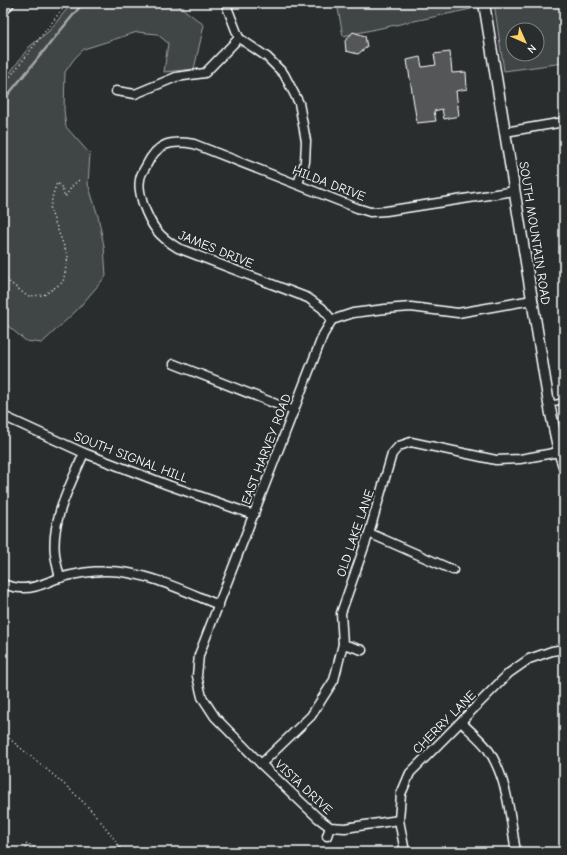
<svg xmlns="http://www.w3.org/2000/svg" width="567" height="855" viewBox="0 0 567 855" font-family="'Comic Neue',sans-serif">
	<rect width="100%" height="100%" fill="#2a2d2e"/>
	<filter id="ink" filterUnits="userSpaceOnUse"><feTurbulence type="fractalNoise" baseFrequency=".025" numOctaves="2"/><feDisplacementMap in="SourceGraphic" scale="8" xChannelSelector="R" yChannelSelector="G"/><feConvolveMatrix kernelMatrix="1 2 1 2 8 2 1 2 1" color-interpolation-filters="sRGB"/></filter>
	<g filter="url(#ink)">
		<!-- green -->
		<g fill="#414445" stroke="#a0a2a2" fill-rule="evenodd">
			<polygon points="72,3 178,3 178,5 204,25 194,69 164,72 168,43 157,34 137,32 84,49 74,59 65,72 64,110 66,127 90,154 88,184 98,216 104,246 106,276 77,310 42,343 26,341 3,322 3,82 29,47 49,31"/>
			<polygon points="337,3 470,3 471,9 343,36"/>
			<path d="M494 3H564V63L504 71ZM513 30H537V54H513Z"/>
		</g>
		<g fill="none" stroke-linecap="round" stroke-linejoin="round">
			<!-- stream -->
			<polyline stroke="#a6a7a7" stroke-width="2.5" points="3,132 7,96 83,3"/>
		</g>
		<!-- building -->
		<g fill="#555758" stroke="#fff">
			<polygon points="353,32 365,36 367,47 358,54 346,51 345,41"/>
			<polygon points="450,52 452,73 466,72 467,89 456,91 459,116 444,119 442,109 434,111 436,121 417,123 407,60 420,57 422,67 436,65 434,54"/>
		</g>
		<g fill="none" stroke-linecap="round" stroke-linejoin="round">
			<defs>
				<polyline id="service" points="549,404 564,401"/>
				<g id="minor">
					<polyline points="228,3 227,7 239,38 267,57 284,74 299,103 306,141 305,162 298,184"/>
					<polyline points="3,12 10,3"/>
					<polyline points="116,91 135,94 176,77 205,73 239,38"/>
					<polyline points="505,132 564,122"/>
					<path d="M332 320 322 308 308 298 178 248C158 236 151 226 143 204 141 196 138 188 140 180 140 175 144 170 146 166 157 143 170 140 194 144L357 208 370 212 386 211 515 191"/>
					<polyline points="174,364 294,411"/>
					<polyline points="3,416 84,453 168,485 254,515"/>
					<polyline points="369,533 453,570"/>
					<path d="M60 578C58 570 56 562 55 554 51 519 71 484 84 453"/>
					<path d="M3 584C9 586 15 588 21 588 35 589 47 582 59 578 74 574 90 571 105 571 143 570 184 591 219 605"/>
					<polyline points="343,644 362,650"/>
					<path d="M461 722C469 730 480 739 487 748 508 778 510 817 516 852"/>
					<polyline points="261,764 311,716 334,680 343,644 341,613 369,533 392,454 399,446 411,442 496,460 520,459 559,452"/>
					<polyline points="399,820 345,828 330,827 318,818 261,764 215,717 202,697 197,676 199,655 323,335 332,320 353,313 385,309 411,307 458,313 532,300"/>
					<polyline points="327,836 330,827"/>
					<polyline points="405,852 399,820 401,794 410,773 509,673 529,659 552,651 564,649"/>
				</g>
				<polyline id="tertiary" points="484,3 549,404 559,452 564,466"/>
			</defs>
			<!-- service casing -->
			<use href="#service" stroke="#fff" stroke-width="7"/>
			<!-- minor casing -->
			<use href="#minor" stroke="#fff" stroke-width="11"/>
			<!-- tertiary casing -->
			<use href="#tertiary" stroke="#fff" stroke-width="13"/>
			<!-- path -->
			<g stroke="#fff" stroke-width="1.5" stroke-dasharray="1 3" stroke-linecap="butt">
				<polyline points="3,86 67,3"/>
				<polyline points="3,277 27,296 44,295 63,282 68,257 50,209 53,194 57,183 61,186 65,197 73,185 79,180"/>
				<path d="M3 733C37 763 78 791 105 827 112 835 117 844 123 852"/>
				<polyline points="3,831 5,841 3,845"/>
				<polyline points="27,852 25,846 27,844 29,844 40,852"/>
			</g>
			<!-- service -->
			<use href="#service" stroke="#2a2d2e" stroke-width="4"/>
			<!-- minor -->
			<use href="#minor" stroke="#2a2d2e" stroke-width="8"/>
			<!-- tertiary -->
			<use href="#tertiary" stroke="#2a2d2e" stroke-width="10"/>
		</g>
	</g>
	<g text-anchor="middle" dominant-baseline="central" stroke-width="4" stroke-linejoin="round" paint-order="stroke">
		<!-- street labels -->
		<g font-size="13" fill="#fff" stroke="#2a2d2e">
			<text transform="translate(329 183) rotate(21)">HILDA DRIVE</text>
			<text transform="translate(535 233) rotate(81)">SOUTH MOUNTAIN ROAD</text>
			<text transform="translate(216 249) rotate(22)">JAMES DRIVE</text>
			<text transform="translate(266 449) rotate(-69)">EAST HARVEY ROAD</text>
			<text transform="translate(131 457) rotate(21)">SOUTH SIGNAL HILL</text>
			<text transform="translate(355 533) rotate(-71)">OLD LAKE LANE</text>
			<text transform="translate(444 722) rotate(-45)">CHERRY LANE</text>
			<text transform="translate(304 787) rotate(43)">VISTA DRIVE</text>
		</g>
	</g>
	<!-- margin -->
	<rect width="567" height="855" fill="none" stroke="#2a2d2e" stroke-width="16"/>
	<rect x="8" y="8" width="551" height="839" fill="none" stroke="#fff" stroke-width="1.5" filter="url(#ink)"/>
	<!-- north arrow -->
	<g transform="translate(525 42) rotate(135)"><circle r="19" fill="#2a2d2e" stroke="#7f8182"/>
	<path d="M0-3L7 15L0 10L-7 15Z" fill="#ffd166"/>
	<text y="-6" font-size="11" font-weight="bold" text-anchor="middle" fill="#ffffff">N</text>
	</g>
</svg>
